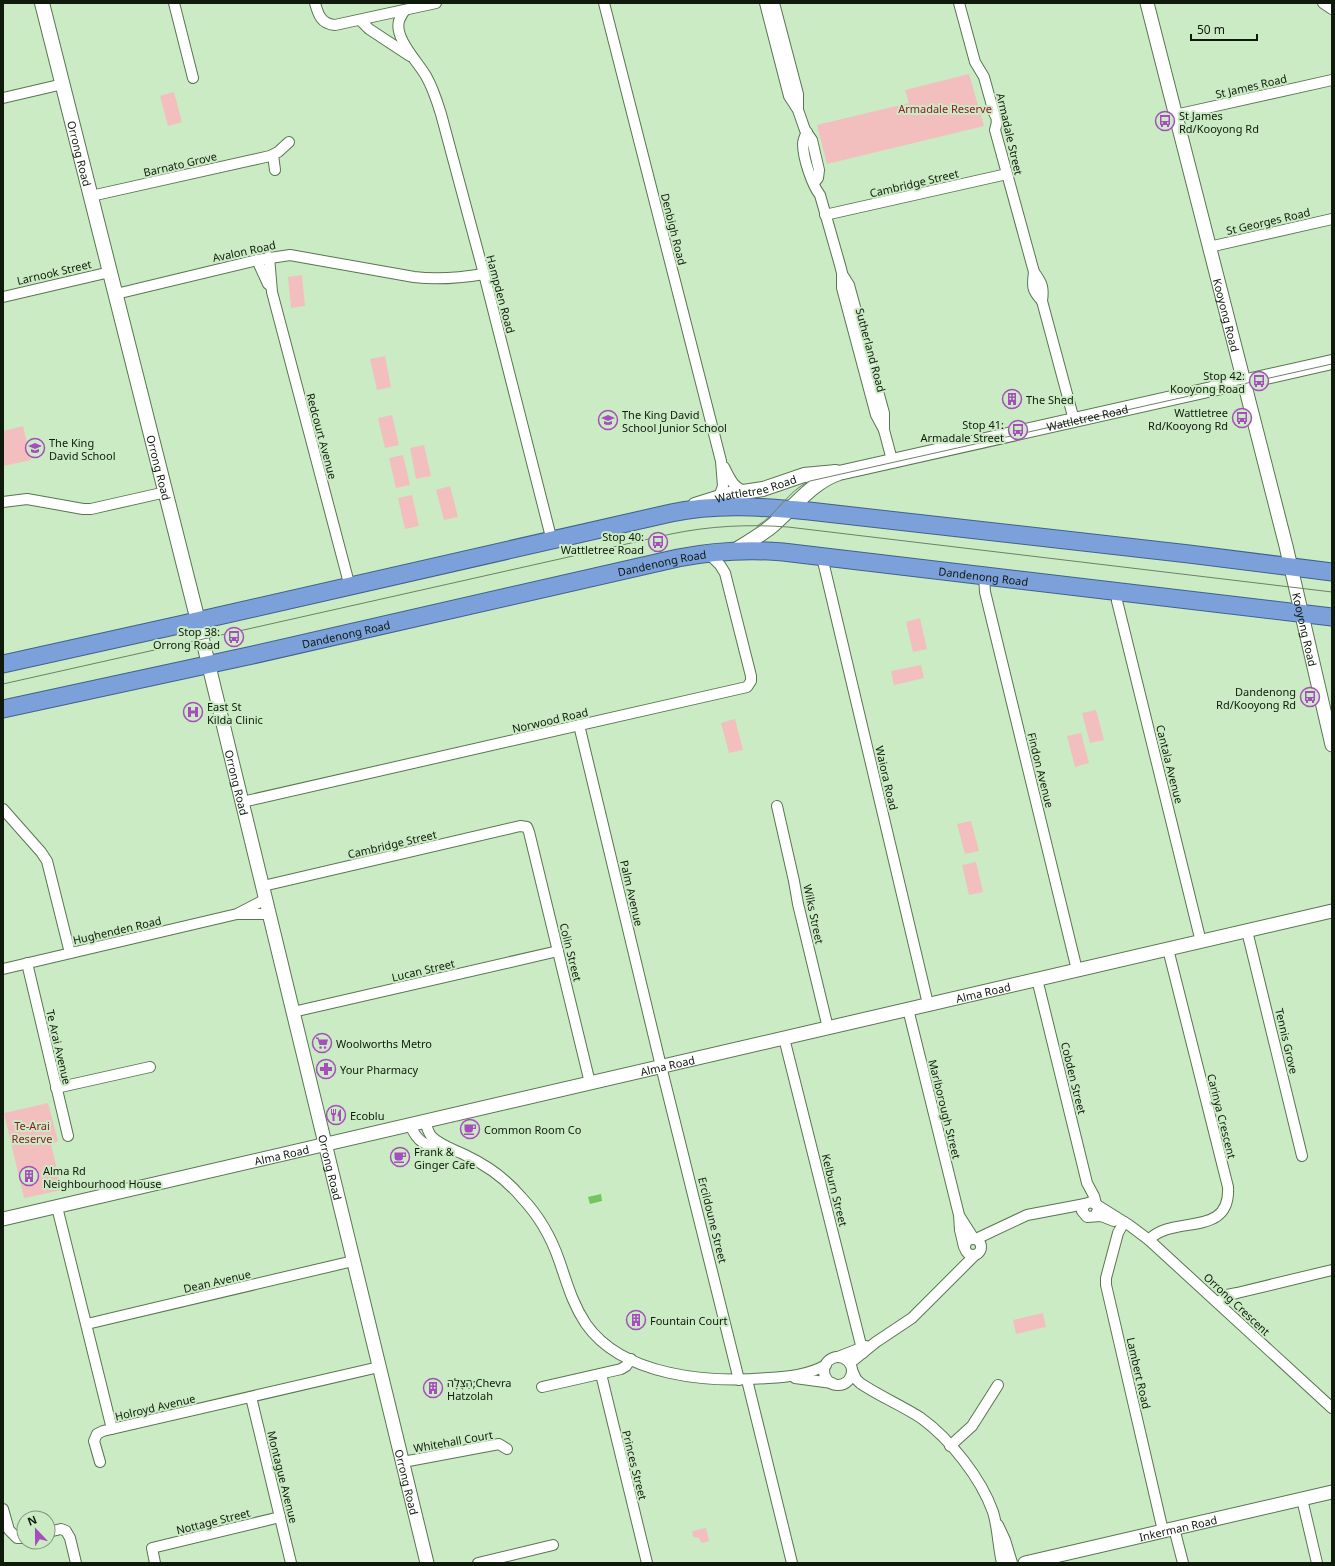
<svg xmlns="http://www.w3.org/2000/svg" width="1335" height="1566" viewBox="0 0 1335 1566" font-family="'Noto Sans','Noto Sans Hebrew',sans-serif">
	<rect width="100%" height="100%" fill="#cbebc4"/>
	<!-- green -->
	<g fill="#f2bfbe">
		<polygon points="969,74 984,126 827,164 817,125 909,103 905,90"/>
		<polygon points="174,92 182,122 168,126 160,96"/>
		<polygon points="302,275 305,306 291,308 288,277"/>
		<polygon points="385,356 391,387 377,390 370,359"/>
		<polygon points="392,415 399,445 385,448 378,418"/>
		<polygon points="23,426 31,460 3,466 3,431"/>
		<polygon points="424,445 431,476 416,479 410,448"/>
		<polygon points="403,455 410,485 396,488 389,458"/>
		<polygon points="450,486 458,517 444,520 436,490"/>
		<polygon points="412,495 419,526 405,529 398,498"/>
		<polygon points="920,618 927,649 913,652 906,622"/>
		<polygon points="921,665 924,678 894,685 891,671"/>
		<polygon points="1096,710 1104,740 1090,743 1082,713"/>
		<polygon points="735,719 743,750 729,753 721,723"/>
		<polygon points="1081,733 1089,763 1075,767 1067,736"/>
		<polygon points="971,821 979,851 965,854 957,824"/>
		<polygon points="976,862 983,892 969,895 962,865"/>
		<polygon points="48,1103 58,1141 51,1144 62,1190 24,1198 4,1113"/>
		<polygon points="1043,1313 1046,1327 1016,1334 1013,1320"/>
		<polygon points="706,1528 709,1541 703,1543 701,1542 699,1538 693,1537 692,1531"/>
	</g>
	<!-- water -->
	<polygon fill="#74c560" points="601,1194 602,1201 590,1204 588,1197"/>
	<g fill="none" stroke-linecap="round" stroke-linejoin="round">
		<defs>
			<g id="minor">
				<polyline points="174,3 193,78"/>
				<path d="M315 3C318 14 321 24 335 25L436 3"/>
				<polyline points="604,3 721,461 723,486 719,497"/>
				<polyline points="765,3 789,96 798,110 805,130 812,140 819,170 818,178 814,183"/>
				<polyline points="774,3 798,94 798,108"/>
				<path d="M959 3 975 62 984 77 994 113C998 119 997 123 995 130L1034 272C1042 283 1044 287 1042 301L1074 420"/>
				<polyline points="1323,3 1332,9"/>
				<path d="M405 10C403 13 400 17 399 21 394 38 418 62 426 76 433 88 437 101 441 114L484 274 552 541"/>
				<polyline points="360,20 369,29 410,56"/>
				<polyline points="3,98 63,84"/>
				<polyline points="1175,115 1332,80"/>
				<path d="M807 132C805 136 803 140 803 144 803 158 812 185 820 195L840 265 842 273V288L876 415 884 430"/>
				<polyline points="273,155 275,170"/>
				<polyline points="91,196 270,156 278,152 289,142"/>
				<polyline points="825,215 1007,174"/>
				<polyline points="1209,247 1332,219"/>
				<polyline points="269,257 272,292 350,587"/>
				<polyline points="257,260 268,284"/>
				<path d="M1034 272C1032 287 1032 290 1042 301"/>
				<polyline points="842,274 849,285 884,413 884,430 892,460"/>
				<path d="M116 294 257 260 290 255 414 277C438 280 460 278 484 274"/>
				<polyline points="3,297 110,272"/>
				<path d="M724 467C729 477 734 490 747 491"/>
				<polyline points="3,502 27,499 83,509 91,509 166,492"/>
				<polyline points="822,557 928,1004"/>
				<polyline points="984,576 985,592 1077,970"/>
				<polyline points="1118,591 1117,601 1201,942"/>
				<polyline points="579,725 659,1058 739,1380"/>
				<polyline points="242,802 747,687 751,681 751,676 725,573 720,565 708,553"/>
				<polyline points="777,806 794,881 798,904 828,1028"/>
				<polyline points="3,809 41,852 47,861 70,953"/>
				<polyline points="263,886 520,826 527,827 529,832 590,1083"/>
				<polyline points="239,914 269,914"/>
				<polyline points="1247,931 1302,1156"/>
				<polyline points="27,963 68,1136"/>
				<polyline points="3,969 237,914 266,899"/>
				<polyline points="1037,979 1087,1183 1094,1196 1096,1204"/>
				<polyline points="908,1009 959,1215 960,1230 964,1247"/>
				<polyline points="293,1012 558,951"/>
				<polyline points="784,1038 863,1353"/>
				<polyline points="56,1088 150,1067"/>
				<path d="M425 1121C427 1127 428 1133 432 1137 441 1146 456 1150 467 1156 488 1166 507 1180 522 1198 539 1216 551 1237 559 1260 567 1283 572 1303 586 1324 623 1377 710 1383 768 1378 788 1377 808 1375 826 1365"/>
				<path d="M410 1124C417 1143 425 1145 444 1149"/>
				<polyline points="1097,1205 1129,1225 1149,1240 1332,1408"/>
				<polyline points="57,1207 112,1429"/>
				<polyline points="1095,1216 1098,1210 1097,1205 1091,1202 1085,1204 1082,1211 1087,1217 1101,1216 1114,1221"/>
				<polyline points="960,1217 974,1239"/>
				<polyline points="1124,1222 1118,1233 1106,1278 1106,1285 1163,1531"/>
				<circle cx="973" cy="1247" r="8"/>
				<polyline points="976,1239 1027,1215 1085,1204"/>
				<path d="M1149 1240C1172 1214 1231 1239 1228 1187L1168 949"/>
				<polyline points="1218,1303 1227,1295 1237,1293 1332,1270"/>
				<polyline points="87,1324 353,1261"/>
				<polyline points="838,1357 866,1346"/>
				<circle cx="838" cy="1371" r="14"/>
				<polyline points="850,1363 876,1342 912,1318 975,1255"/>
				<path d="M852 1370 856 1379 860 1383C879 1396 901 1405 921 1418 950 1439 981 1478 993 1512 998 1528 998 1546 1002 1563"/>
				<polyline points="601,1374 647,1563"/>
				<polyline points="795,1378 832,1383"/>
				<polyline points="747,1380 792,1563"/>
				<polyline points="542,1387 621,1369 626,1366 631,1359"/>
				<polyline points="251,1397 291,1563"/>
				<polyline points="950,1446 972,1426 998,1385"/>
				<polyline points="100,1462 94,1441 97,1434 103,1431 379,1367"/>
				<polyline points="403,1462 499,1444 507,1449"/>
				<polyline points="1302,1499 1317,1563"/>
				<polyline points="3,1509 9,1530 17,1538 24,1538"/>
				<polyline points="998,1525 1005,1540 1012,1563"/>
				<polyline points="1174,1528 1183,1563"/>
				<polyline points="48,1532 61,1529 66,1531 70,1538 76,1563"/>
				<polyline points="155,1563 152,1548 280,1517"/>
				<polyline points="478,1563 553,1545"/>
			</g>
			<g id="tertiary">
				<path id="s1" d="M1147 3 1286 546 1332 745"/>
				<path id="s2" d="M198 621 427 1563"/>
				<path id="s3" d="M3 1219 1332 911"/>
				<path id="s4" d="M1025 1563 1332 1492"/>
			</g>
			<g id="secondary">
				<path id="s5" d="M42 3 198 621"/>
				<path id="s6" d="M695 505 730 494 763 489 804 475 836 472"/>
				<path id="s7" d="M734 551C747 543 761 535 773 525 794 507 812 482 839 473L1332 362"/>
			</g>
			<g id="trunk">
				<path d="M3 664 179 625 671 513C717 503 763 507 809 511L1189 554 1332 572"/>
				<path id="s8" d="M3 709 248 656 678 558C713 551 747 549 783 552L1332 617"/>
			</g>
		</defs>
		<!-- minor casing -->
		<use href="#minor" stroke="#597552" stroke-width="12"/>
		<!-- tertiary casing -->
		<use href="#tertiary" stroke="#597552" stroke-width="15"/>
		<!-- secondary casing -->
		<use href="#secondary" stroke="#597552" stroke-width="16"/>
		<!-- trunk casing -->
		<use href="#trunk" stroke="#40628c" stroke-width="19"/>
		<!-- minor -->
		<use href="#minor" stroke="#fff" stroke-width="10"/>
		<!-- tertiary -->
		<use href="#tertiary" stroke="#fff" stroke-width="13"/>
		<!-- secondary -->
		<use href="#secondary" stroke="#fff" stroke-width="14"/>
		<!-- trunk -->
		<use href="#trunk" stroke="#7ca0da" stroke-width="17"/>
		<!-- tram -->
		<g stroke="#6c8167" stroke-width="1">
			<path d="M757 526C777 515 787 491 810 481L1332 364"/>
			<path d="M3 684 671 534C709 526 749 524 788 527L1332 592"/>
		</g>
	</g>
	<!-- icons -->
	<defs>
		<symbol id="bus-ring" viewBox="-11 -11 22 22"><circle r="9.5" fill="#cbebc4" stroke="#a64ebb" stroke-width="1.5"/><path d="M-5-6H5V4H4V6H2V4H-2V6H-4V4H-5ZM-3.5-4V0h7V-4ZM-3.5 1.2v1.5H-2V1.2ZM2 1.2v1.5H3.5V1.2Z" fill="#a64ebb"/></symbol>
		<symbol id="building-ring" viewBox="-11 -11 22 22"><circle r="9.5" fill="#cbebc4" stroke="#a64ebb" stroke-width="1.5"/><path d="M-4-6H4V6H1V3H-1V6H-4ZM-2.5-4.3h1.7v1.8h-1.7ZM.8-4.3h1.7v1.8H.8ZM-2.5-1h1.7V.8h-1.7ZM.8-1h1.7V.8H.8Z" fill="#a64ebb"/></symbol>
		<symbol id="school-ring" viewBox="-11 -11 22 22"><circle r="9.5" fill="#cbebc4" stroke="#a64ebb" stroke-width="1.5"/><path d="M0-5L7-2L0 1L-7-2ZM-4 1L0 2.5L4 1V4Q0 6-4 4Z" fill="#a64ebb"/></symbol>
		<symbol id="hospital-ring" viewBox="-11 -11 22 22"><circle r="9.5" fill="#cbebc4" stroke="#a64ebb" stroke-width="1.5"/><path d="M-5-5h3v3.5h4V-5h3V5h-3V1.5h-4V5h-3Z" fill="#a64ebb"/></symbol>
		<symbol id="supermarket-ring" viewBox="-11 -11 22 22"><circle r="9.5" fill="#cbebc4" stroke="#a64ebb" stroke-width="1.5"/><path d="M-6-5.5h2.5l.6 2H6L4.5 2H-2.5L-4.4-4H-6ZM-1.5 3.2a1.3 1.3 0 1 0 .1 0ZM3 3.2a1.3 1.3 0 1 0 .1 0Z" fill="#a64ebb"/></symbol>
		<symbol id="pharmacy-ring" viewBox="-11 -11 22 22"><circle r="9.5" fill="#cbebc4" stroke="#a64ebb" stroke-width="1.5"/><path d="M-2-6h4v4h4v4h-4v4h-4v-4h-4v-4h4Z" fill="#a64ebb"/></symbol>
		<symbol id="restaurant-ring" viewBox="-11 -11 22 22"><circle r="9.5" fill="#cbebc4" stroke="#a64ebb" stroke-width="1.5"/><path d="M-5-6h1v4h1v-4h1v4h1v-4h1v5L-1.5 .5V6h-2V.5L-5-1ZM5-6V6H3V1.5H1.5Q1.5-4 5-6Z" fill="#a64ebb"/></symbol>
		<symbol id="cafe-ring" viewBox="-11 -11 22 22"><circle r="9.5" fill="#cbebc4" stroke="#a64ebb" stroke-width="1.5"/><path d="M-5.5-4.5H6V0H3Q3 3.5 0 3.5H-2.5Q-5.5 3.5-5.5 0ZM3-3.2v2h1.7v-2ZM-6 4.5H4V6H-6Z" fill="#a64ebb"/></symbol>
	</defs>
	<g fill-rule="evenodd">
		<use href="#bus-ring" x="1154" y="110" width="22" height="22"/>
		<use href="#bus-ring" x="1248" y="370" width="22" height="22"/>
		<use href="#building-ring" x="1001" y="388" width="22" height="22"/>
		<use href="#bus-ring" x="1231" y="407" width="22" height="22"/>
		<use href="#school-ring" x="597" y="409" width="22" height="22"/>
		<use href="#bus-ring" x="1007" y="419" width="22" height="22"/>
		<use href="#school-ring" x="24" y="437" width="22" height="22"/>
		<use href="#bus-ring" x="647" y="531" width="22" height="22"/>
		<use href="#bus-ring" x="223" y="626" width="22" height="22"/>
		<use href="#bus-ring" x="1299" y="686" width="22" height="22"/>
		<use href="#hospital-ring" x="182" y="701" width="22" height="22"/>
		<use href="#supermarket-ring" x="311" y="1032" width="22" height="22"/>
		<use href="#pharmacy-ring" x="315" y="1058" width="22" height="22"/>
		<use href="#restaurant-ring" x="325" y="1104" width="22" height="22"/>
		<use href="#cafe-ring" x="459" y="1118" width="22" height="22"/>
		<use href="#cafe-ring" x="389" y="1146" width="22" height="22"/>
		<use href="#building-ring" x="18" y="1165" width="22" height="22"/>
		<use href="#building-ring" x="625" y="1309" width="22" height="22"/>
		<use href="#building-ring" x="422" y="1377" width="22" height="22"/>
	</g>
	<g text-anchor="middle" dominant-baseline="central" stroke-width="4" stroke-linejoin="round" paint-order="stroke">
		<!-- street labels -->
		<g font-size="11" fill="#0f1a0d" stroke="#cbebc4">
			<text transform="translate(1251 86) rotate(-13)">St James Road</text>
			<text transform="translate(1010 134) rotate(77)">Armadale Street</text>
			<text stroke="none"><textPath href="#s5" startOffset="155">Orrong Road</textPath></text>
			<text transform="translate(180 164) rotate(-13)">Barnato Grove</text>
			<text transform="translate(914 183) rotate(-13)">Cambridge Street</text>
			<text transform="translate(1268 221) rotate(-13)">St Georges Road</text>
			<text transform="translate(674 229) rotate(76)">Denbigh Road</text>
			<text transform="translate(244 251) rotate(-12)">Avalon Road</text>
			<text transform="translate(54 272) rotate(-13)">Larnook Street</text>
			<text transform="translate(501 294) rotate(75)">Hampden Road</text>
			<text stroke="none"><textPath href="#s1" startOffset="322">Kooyong Road</textPath></text>
			<text transform="translate(871 350) rotate(75)">Sutherland Road</text>
			<text stroke="none"><textPath href="#s7" startOffset="386">Wattletree Road</textPath></text>
			<text transform="translate(322 436) rotate(75)">Redcourt Avenue</text>
			<text stroke="none"><textPath href="#s5" startOffset="479">Orrong Road</textPath></text>
			<text stroke="none"><textPath href="#s6" startOffset="63">Wattletree Road</textPath></text>
			<text stroke="none"><textPath href="#s8" startOffset="675">Dandenong Road</textPath></text>
			<text stroke="none"><textPath href="#s8" startOffset="999">Dandenong Road</textPath></text>
			<text stroke="none"><textPath href="#s1" startOffset="646">Kooyong Road</textPath></text>
			<text stroke="none"><textPath href="#s8" startOffset="351">Dandenong Road</textPath></text>
			<text transform="translate(550 720) rotate(-13)">Norwood Road</text>
			<text transform="translate(1170 764) rotate(76)">Cantala Avenue</text>
			<text transform="translate(1041 770) rotate(76)">Findon Avenue</text>
			<text transform="translate(887 778) rotate(77)">Waiora Road</text>
			<text stroke="none"><textPath href="#s2" startOffset="166">Orrong Road</textPath></text>
			<text transform="translate(392 844) rotate(-13)">Cambridge Street</text>
			<text transform="translate(632 893) rotate(77)">Palm Avenue</text>
			<text transform="translate(814 914) rotate(78)">Wilks Street</text>
			<text transform="translate(117 930) rotate(-13)">Hughenden Road</text>
			<text transform="translate(571 952) rotate(76)">Colin Street</text>
			<text transform="translate(423 970) rotate(-13)">Lucan Street</text>
			<text stroke="none"><textPath href="#s3" startOffset="1006">Alma Road</textPath></text>
			<text transform="translate(1287 1041) rotate(77)">Tennis Grove</text>
			<text transform="translate(59 1047) rotate(77)">Te Arai Avenue</text>
			<text stroke="none"><textPath href="#s3" startOffset="682">Alma Road</textPath></text>
			<text transform="translate(1074 1078) rotate(76)">Cobden Street</text>
			<text transform="translate(945 1109) rotate(76)">Marlborough Street</text>
			<text transform="translate(1222 1116) rotate(76)">Carinya Crescent</text>
			<text stroke="none"><textPath href="#s3" startOffset="286">Alma Road</textPath></text>
			<text stroke="none"><textPath href="#s2" startOffset="562">Orrong Road</textPath></text>
			<text transform="translate(835 1190) rotate(76)">Kelburn Street</text>
			<text transform="translate(713 1220) rotate(76)">Ercildoune Street</text>
			<text transform="translate(217 1281) rotate(-13)">Dean Avenue</text>
			<text transform="translate(1237 1304) rotate(43)">Orrong Crescent</text>
			<text transform="translate(1139 1373) rotate(77)">Lambert Road</text>
			<text transform="translate(155 1407) rotate(-13)">Holroyd Avenue</text>
			<text transform="translate(453 1441) rotate(-10)">Whitehall Court</text>
			<text transform="translate(635 1465) rotate(76)">Princes Street</text>
			<text transform="translate(283 1477) rotate(76)">Montague Avenue</text>
			<text stroke="none"><textPath href="#s2" startOffset="886">Orrong Road</textPath></text>
			<text transform="translate(213 1521) rotate(-14)">Nottage Street</text>
			<text stroke="none"><textPath href="#s4" startOffset="157">Inkerman Road</textPath></text>
		</g>
		<!-- park labels -->
		<g font-size="11" fill="#901c2c" stroke="#cbebc4">
			<text x="945" y="108">Armadale Reserve</text>
			<text x="32" y="1125">Te-Arai<tspan x="32" dy="13">Reserve</tspan></text>
		</g>
		<!-- poi labels -->
		<g font-size="11" fill="#0f1a0d" stroke="#cbebc4" text-anchor="start">
			<text x="1179" y="115">St James<tspan x="1179" dy="13">Rd/Kooyong Rd</tspan></text>
			<text x="1245" y="375" text-anchor="end">Stop 42:<tspan x="1245" dy="13">Kooyong Road</tspan></text>
			<text x="1026" y="399">The Shed</text>
			<text x="1228" y="412" text-anchor="end">Wattletree<tspan x="1228" dy="13">Rd/Kooyong Rd</tspan></text>
			<text x="622" y="414">The King David<tspan x="622" dy="13">School Junior School</tspan></text>
			<text x="1004" y="424" text-anchor="end">Stop 41:<tspan x="1004" dy="13">Armadale Street</tspan></text>
			<text x="49" y="442">The King<tspan x="49" dy="13">David School</tspan></text>
			<text x="644" y="536" text-anchor="end">Stop 40:<tspan x="644" dy="13">Wattletree Road</tspan></text>
			<text x="220" y="631" text-anchor="end">Stop 38:<tspan x="220" dy="13">Orrong Road</tspan></text>
			<text x="1296" y="691" text-anchor="end">Dandenong<tspan x="1296" dy="13">Rd/Kooyong Rd</tspan></text>
			<text x="207" y="706">East St<tspan x="207" dy="13">Kilda Clinic</tspan></text>
			<text x="336" y="1043">Woolworths Metro</text>
			<text x="340" y="1069">Your Pharmacy</text>
			<text x="350" y="1115">Ecoblu</text>
			<text x="484" y="1129">Common Room Co</text>
			<text x="414" y="1151">Frank &amp;<tspan x="414" dy="13">Ginger Cafe</tspan></text>
			<text x="43" y="1170">Alma Rd<tspan x="43" dy="13">Neighbourhood House</tspan></text>
			<text x="650" y="1320">Fountain Court</text>
			<text x="447" y="1382">הַצָּלָה;Chevra<tspan x="447" dy="13">Hatzolah</tspan></text>
		</g>
	</g>
	<!-- border -->
	<rect width="1335" height="1566" fill="none" stroke="#0f1a0d" stroke-width="8"/>
	<!-- north arrow -->
	<g transform="translate(36 1530) rotate(338)"><circle r="19" fill="#cbebc4" stroke="#80977b"/>
	<path d="M0-3L7 15L0 10L-7 15Z" fill="#a64ebb"/>
	<text y="-6" font-size="11" font-weight="bold" text-anchor="middle" fill="#0f1a0d">N</text>
	</g>
	<!-- scale -->
	<path d="M1191 34v6h66v-6" fill="none" stroke="#0f1a0d" stroke-width="2"/>
	<text x="1197" y="34" font-size="12" fill="#0f1a0d" stroke="#cbebc4" stroke-width="3" paint-order="stroke">50 m</text>
</svg>
